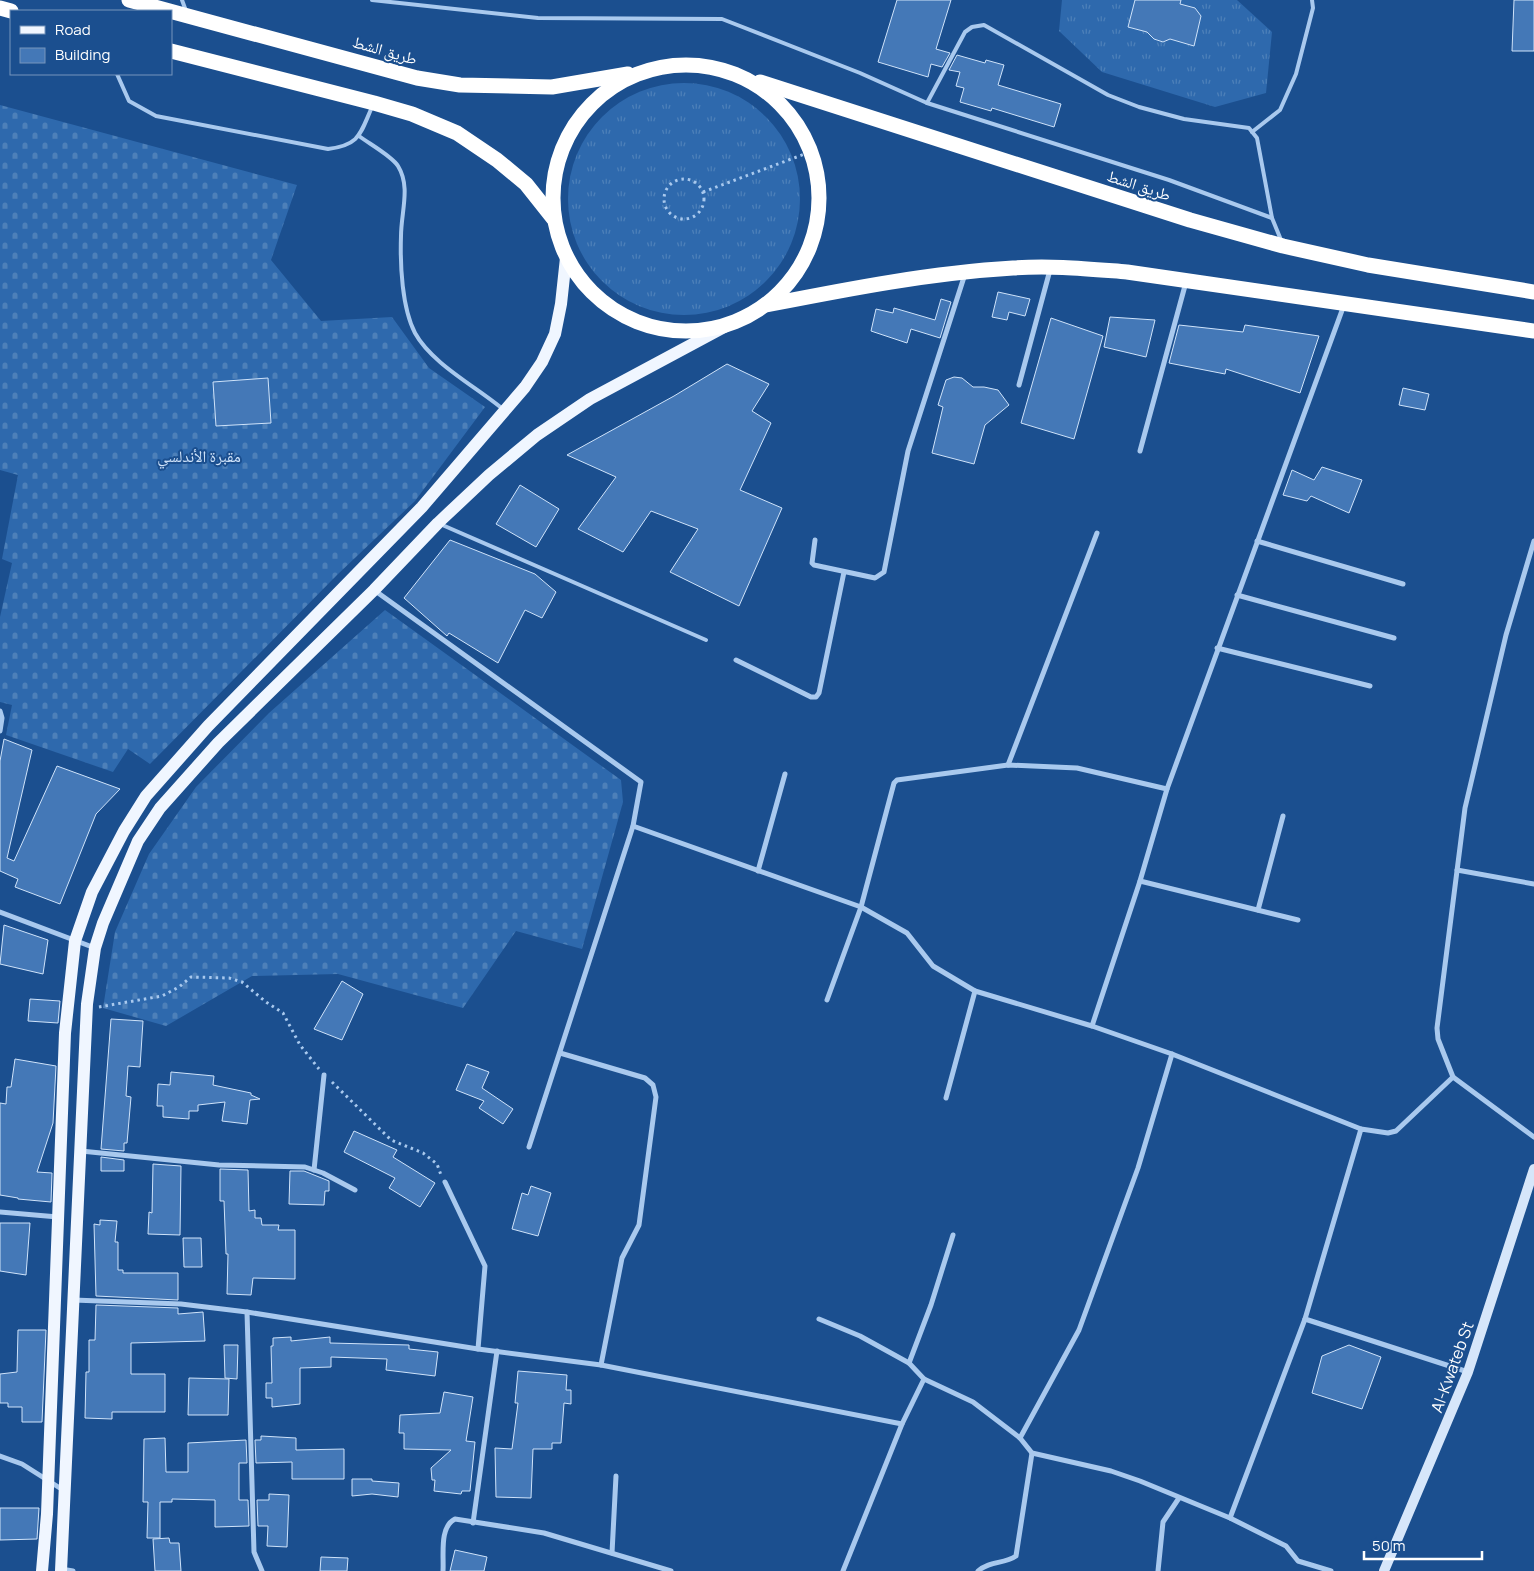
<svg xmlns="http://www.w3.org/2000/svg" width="1534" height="1571" viewBox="0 0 1534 1571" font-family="Manrope,'Noto Naskh Arabic',sans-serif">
	<defs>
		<pattern id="grass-tufts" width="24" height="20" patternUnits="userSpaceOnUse" patternTransform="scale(1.25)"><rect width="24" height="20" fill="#2e69ad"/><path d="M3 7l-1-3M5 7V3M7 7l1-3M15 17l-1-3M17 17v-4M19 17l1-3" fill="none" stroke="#4d80b9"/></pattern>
		<pattern id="cemetery-stones" width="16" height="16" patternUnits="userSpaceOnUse" patternTransform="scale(1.25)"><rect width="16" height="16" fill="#2e69ad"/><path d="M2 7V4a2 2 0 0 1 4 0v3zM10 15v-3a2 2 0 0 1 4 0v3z" fill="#4d80b9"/></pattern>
	</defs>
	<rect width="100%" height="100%" fill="#1b4f8f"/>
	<!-- grass -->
	<g fill="url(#grass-tufts)">
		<polygon points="1062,0 1237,0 1272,32 1266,93 1215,107 1102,72 1059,31"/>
		<circle cx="684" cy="199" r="116"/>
	</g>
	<!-- cemetery -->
	<g fill="url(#cemetery-stones)">
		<polygon points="0,105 297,185 271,260 321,321 392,317 429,368 485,407 415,501 337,575 150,764 128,749 113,772 6,735 12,705 0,702 0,617 12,563 2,559 18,475 0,470"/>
		<polygon points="385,610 621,780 623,802 582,949 516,931 463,1008 338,974 252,976 166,1026 103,1008 115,932 149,854 196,787 269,713"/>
	</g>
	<!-- building -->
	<g fill="#4478b7" stroke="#cfe3fa">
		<polygon points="897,0 951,0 936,49 950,53 942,67 931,64 928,77 878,62"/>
		<polygon points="1135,0 1181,0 1180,4 1195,8 1201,16 1194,46 1170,39 1163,42 1154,39 1147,32 1128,27"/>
		<polygon points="1514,0 1534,0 1534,51 1512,51"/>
		<polygon points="957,55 985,63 986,60 1004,65 998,85 1061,104 1054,127 992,108 991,111 960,102 964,88 956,86 960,72 949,70"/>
		<polygon points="998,292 1030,299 1025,316 1009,312 1007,320 992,317"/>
		<polygon points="941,299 951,302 940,338 911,329 907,343 871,331 876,309 893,313 894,308 935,320"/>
		<polygon points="1110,317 1155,320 1146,357 1104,347"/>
		<polygon points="1051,318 1103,336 1074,439 1021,423"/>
		<polygon points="1179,325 1243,332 1245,325 1319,336 1300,393 1226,369 1225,374 1169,363"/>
		<polygon points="727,364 769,384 752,411 771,423 740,490 782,508 739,606 670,572 698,529 651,511 623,552 578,529 616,477 567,455 674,396"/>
		<polygon points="954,377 962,378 973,387 984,387 998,390 1009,405 985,425 974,464 932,453 943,407 938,405 946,380"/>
		<polygon points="268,378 271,423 216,426 213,382"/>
		<polygon points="1403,388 1429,394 1425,410 1399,405"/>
		<polygon points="1322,467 1362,480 1349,513 1311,496 1307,501 1283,495 1292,470 1314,480"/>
		<polygon points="520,485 559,509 536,547 496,524"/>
		<polygon points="450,540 535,574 556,592 542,618 525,610 498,663 449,633 447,636 404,598"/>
		<polygon points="4,739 32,750 7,858 14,861 57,766 120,789 96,814 60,904 15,887 18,879 0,871 0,761"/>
		<polygon points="4,925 48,940 43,974 0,964"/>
		<polygon points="342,981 363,994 342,1040 314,1029"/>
		<polygon points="30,999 60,1001 58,1023 28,1021"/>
		<polygon points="111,1019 143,1021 140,1067 128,1066 126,1096 131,1097 127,1143 124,1143 124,1151 101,1149"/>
		<polygon points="15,1059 56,1066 53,1123 37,1172 52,1173 51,1202 18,1199 18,1198 0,1195 0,1103 6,1104 7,1087 11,1087"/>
		<polygon points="467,1064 489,1072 482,1088 513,1109 503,1124 479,1108 484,1101 456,1090"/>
		<polygon points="171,1072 214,1076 213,1085 251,1093 251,1095 260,1099 250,1100 247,1124 222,1121 225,1102 198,1105 198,1111 189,1111 189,1119 163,1117 163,1106 157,1106 158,1084 170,1085"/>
		<polygon points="354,1131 397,1150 393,1157 435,1183 420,1207 389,1188 395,1178 344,1152"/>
		<polygon points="101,1157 124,1160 124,1171 101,1171"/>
		<polygon points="153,1164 181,1166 180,1235 148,1234 149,1212 152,1213"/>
		<polygon points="220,1169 248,1170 249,1211 255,1210 255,1218 261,1218 262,1225 279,1225 278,1230 295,1230 295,1279 253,1278 251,1295 227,1294 228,1254 226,1254 224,1201 220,1201"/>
		<polygon points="290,1171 304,1171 329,1181 329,1191 325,1191 324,1205 289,1204"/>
		<polygon points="531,1186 551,1193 538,1236 512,1229 522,1193 528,1195"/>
		<polygon points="100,1220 117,1221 115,1242 118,1242 118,1270 123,1270 123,1273 178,1273 178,1300 96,1296 94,1224 100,1225"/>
		<polygon points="0,1223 30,1223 26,1275 0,1271"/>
		<polygon points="183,1238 201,1238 202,1267 184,1267"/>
		<polygon points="96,1305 178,1308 178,1314 203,1312 205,1341 131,1343 131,1374 165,1374 165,1412 112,1412 112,1419 85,1418 86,1372 89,1372 89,1340 95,1340"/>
		<polygon points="18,1330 46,1330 42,1422 22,1422 22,1407 8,1407 8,1403 0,1403 0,1374 17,1372"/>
		<polygon points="291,1337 291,1341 330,1337 330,1343 409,1345 409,1349 438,1352 435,1376 386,1370 387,1359 331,1357 331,1367 300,1368 300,1404 272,1407 272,1398 266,1398 266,1383 272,1383 271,1346 273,1346 273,1338"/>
		<polygon points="224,1345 238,1345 237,1379 225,1378"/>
		<polygon points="1349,1345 1381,1357 1362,1409 1312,1393 1322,1356"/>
		<polygon points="518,1371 567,1375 566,1390 571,1390 571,1404 564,1403 561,1443 552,1443 552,1449 533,1449 531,1498 496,1497 495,1448 512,1449 518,1403 515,1403"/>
		<polygon points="189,1378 229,1379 228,1415 188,1415"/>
		<polygon points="444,1392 473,1397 466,1441 475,1442 470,1491 462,1491 461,1494 434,1491 435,1480 432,1480 431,1468 451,1450 404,1449 404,1433 399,1433 400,1415 440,1413"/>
		<polygon points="261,1436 296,1438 296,1450 344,1449 344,1479 292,1479 292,1462 256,1463 255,1440 261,1440"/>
		<polygon points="165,1438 166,1472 188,1472 188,1443 246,1440 247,1463 239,1463 239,1500 248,1500 249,1526 215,1527 215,1500 172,1499 172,1502 160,1502 160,1538 147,1538 148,1502 143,1502 144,1439"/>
		<polygon points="352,1479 372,1479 372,1481 399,1483 398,1497 372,1494 352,1496"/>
		<polygon points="269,1494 289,1495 287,1547 267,1546 268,1526 258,1526 257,1500 269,1500"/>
		<polygon points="0,1508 39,1508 37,1539 0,1540"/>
		<polygon points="169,1538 170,1543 179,1543 181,1571 155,1571 153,1539"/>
		<polygon points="455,1550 487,1557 484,1571 450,1571"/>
		<polygon points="321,1557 348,1558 347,1571 320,1571"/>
	</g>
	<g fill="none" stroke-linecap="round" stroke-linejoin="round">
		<!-- path -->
		<g stroke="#a9c9ee" stroke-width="3" stroke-dasharray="2.5 4" stroke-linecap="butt">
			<circle cx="684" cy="199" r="20"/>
			<polyline points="703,192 810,152"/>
			<polyline points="99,1007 162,996 179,987 191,977 229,978 242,982 266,1002 283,1013 300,1045 319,1069"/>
			<polyline points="332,1082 391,1140 423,1153 437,1164 441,1175"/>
		</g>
		<!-- lane -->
		<g stroke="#a9c9ee" stroke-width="4">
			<polyline points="182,0 186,11"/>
			<polyline points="372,0 538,18 722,19 860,73 927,103 1169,180 1272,218 1281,240"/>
			<path d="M117 74 129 101 156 116 328 149C360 145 360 134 372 107"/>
			<polyline points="927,103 965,32 972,27 984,25 1108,95 1139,107 1184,119 1249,128 1257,138 1272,218"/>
			<polyline points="1252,132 1280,110 1296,74 1313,8 1312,0"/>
			<path d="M359 136C368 143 392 156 398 166 411 187 401 212 401 236 400 265 402 308 415 333 432 364 477 387 504 410"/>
			<polyline points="440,524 706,640"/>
		</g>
		<!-- street -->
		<g stroke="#a9c9ee" stroke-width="5">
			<polyline points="1019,385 1050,270"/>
			<polyline points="1140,451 1186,282"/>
			<polyline points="815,540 812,563 814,565 875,578 884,572 908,451 965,274"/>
			<polyline points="1257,541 1403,584"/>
			<polyline points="374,590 641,782 633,826 529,1147"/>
			<polyline points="1237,595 1394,638"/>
			<polyline points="1217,648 1370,686"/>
			<polyline points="736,660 811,697 816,697 819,693 844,572"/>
			<polyline points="0,711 2,718 0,731"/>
			<polyline points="1008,765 1097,533"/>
			<polyline points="633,826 861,907 907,933 933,966 975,991 1092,1026 1172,1054 1361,1129"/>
			<polyline points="1457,870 1534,884"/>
			<polyline points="758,871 785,774"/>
			<polyline points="1140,881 1298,920"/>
			<polyline points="1258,910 1283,816"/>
			<polyline points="0,912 95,948"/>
			<polyline points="827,1000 861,907 894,783 897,780 1008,765 1077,768 1167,789"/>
			<polyline points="1092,1026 1140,881 1167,789 1344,305"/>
			<polyline points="560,1053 645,1078 653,1085 656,1097 639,1225 622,1258 601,1365"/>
			<polyline points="1453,1077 1534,1137"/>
			<polyline points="946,1098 975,991"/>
			<polyline points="81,1151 219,1165 305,1167 323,1173 355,1190"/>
			<polyline points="314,1170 324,1075"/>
			<polyline points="445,1182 485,1266 478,1349"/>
			<polyline points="0,1212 58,1217"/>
			<polyline points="953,1235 931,1305 909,1363 924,1379 973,1402 1020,1438 1032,1453 1111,1471 1140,1481 1230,1518 1286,1546 1298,1561 1331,1571"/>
			<polyline points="73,1300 181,1304 247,1312 478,1349 601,1365 902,1424"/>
			<polyline points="247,1312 254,1552 262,1571"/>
			<polyline points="819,1319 860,1336 909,1363"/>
			<polyline points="1305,1319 1468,1372"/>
			<polyline points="1020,1438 1079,1330 1138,1168 1172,1054"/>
			<polyline points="0,1456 22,1464 63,1490"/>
			<polyline points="1230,1518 1305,1319 1361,1129 1388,1133 1396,1131 1453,1077 1438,1039 1437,1028 1465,808 1506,635 1534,541"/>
			<polyline points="473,1523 497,1351"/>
			<polyline points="612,1553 616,1476"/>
			<polyline points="61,1569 73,1571"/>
			<path d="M443 1571C444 1555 439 1527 455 1519L544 1533 671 1571"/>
			<polyline points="843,1571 902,1424 924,1379"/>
			<path d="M978 1571C989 1561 1004 1564 1016 1556L1032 1453"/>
			<polyline points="1158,1571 1163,1522 1179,1498"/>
		</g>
		<!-- secondary -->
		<polyline stroke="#d6e6fa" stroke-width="10" points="1384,1571 1468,1372 1534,1169"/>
		<!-- primary -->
		<g stroke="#f0f6ff" stroke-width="12">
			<polyline points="42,1571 47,1514 65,1033 75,941 92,892 124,831 146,796 208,726 422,507 525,387 542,362 555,334 561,304 566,258"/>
			<polyline points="61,1571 87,1004 95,948 103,923 138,841 160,808 218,743 374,590 438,523 489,475 537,435 590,399 728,325"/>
		</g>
		<!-- highway -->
		<g stroke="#fff" stroke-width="15">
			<polyline points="129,0 417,78 460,85 552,87 628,74"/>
			<polyline points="0,8 11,11"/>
			<polyline points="171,51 374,103 412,114 457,133 497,160 526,184 553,218"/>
			<circle cx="686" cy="198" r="133"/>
			<polyline points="760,82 1190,220 1283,246 1368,265 1534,292"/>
			<path d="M766 305C848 289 929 273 1013 268 1051 265 1089 269 1127 272L1534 331"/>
		</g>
	</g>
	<g text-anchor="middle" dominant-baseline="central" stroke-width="4" stroke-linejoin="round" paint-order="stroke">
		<!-- street labels -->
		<g font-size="16" fill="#fff" stroke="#1b4f8f">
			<text transform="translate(385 50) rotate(16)">طريق الشط</text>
			<text transform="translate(1139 185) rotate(18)">طريق الشط</text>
			<text transform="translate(1452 1367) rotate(-70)">Al-Kwateb St</text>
		</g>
		<!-- park labels -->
		<g font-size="16" fill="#cfe3fa" stroke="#1b4f8f">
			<text x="199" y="456">مقبرة الأندلسي</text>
		</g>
	</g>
	<!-- legend -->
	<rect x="10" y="10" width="162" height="65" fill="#1b4f8f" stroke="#7695bc"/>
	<rect x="20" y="26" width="25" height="8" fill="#f0f6ff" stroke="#7695bc"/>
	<text x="55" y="35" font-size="15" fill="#ffffff">Road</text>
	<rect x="20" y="48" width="25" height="15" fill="#4478b7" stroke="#7695bc"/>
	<text x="55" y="60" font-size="15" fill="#ffffff">Building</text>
	<!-- scale -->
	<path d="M1364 1551v8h118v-8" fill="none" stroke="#ffffff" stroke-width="2.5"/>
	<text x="1372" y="1551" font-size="15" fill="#ffffff" stroke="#1b4f8f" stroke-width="4" paint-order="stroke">50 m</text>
</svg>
